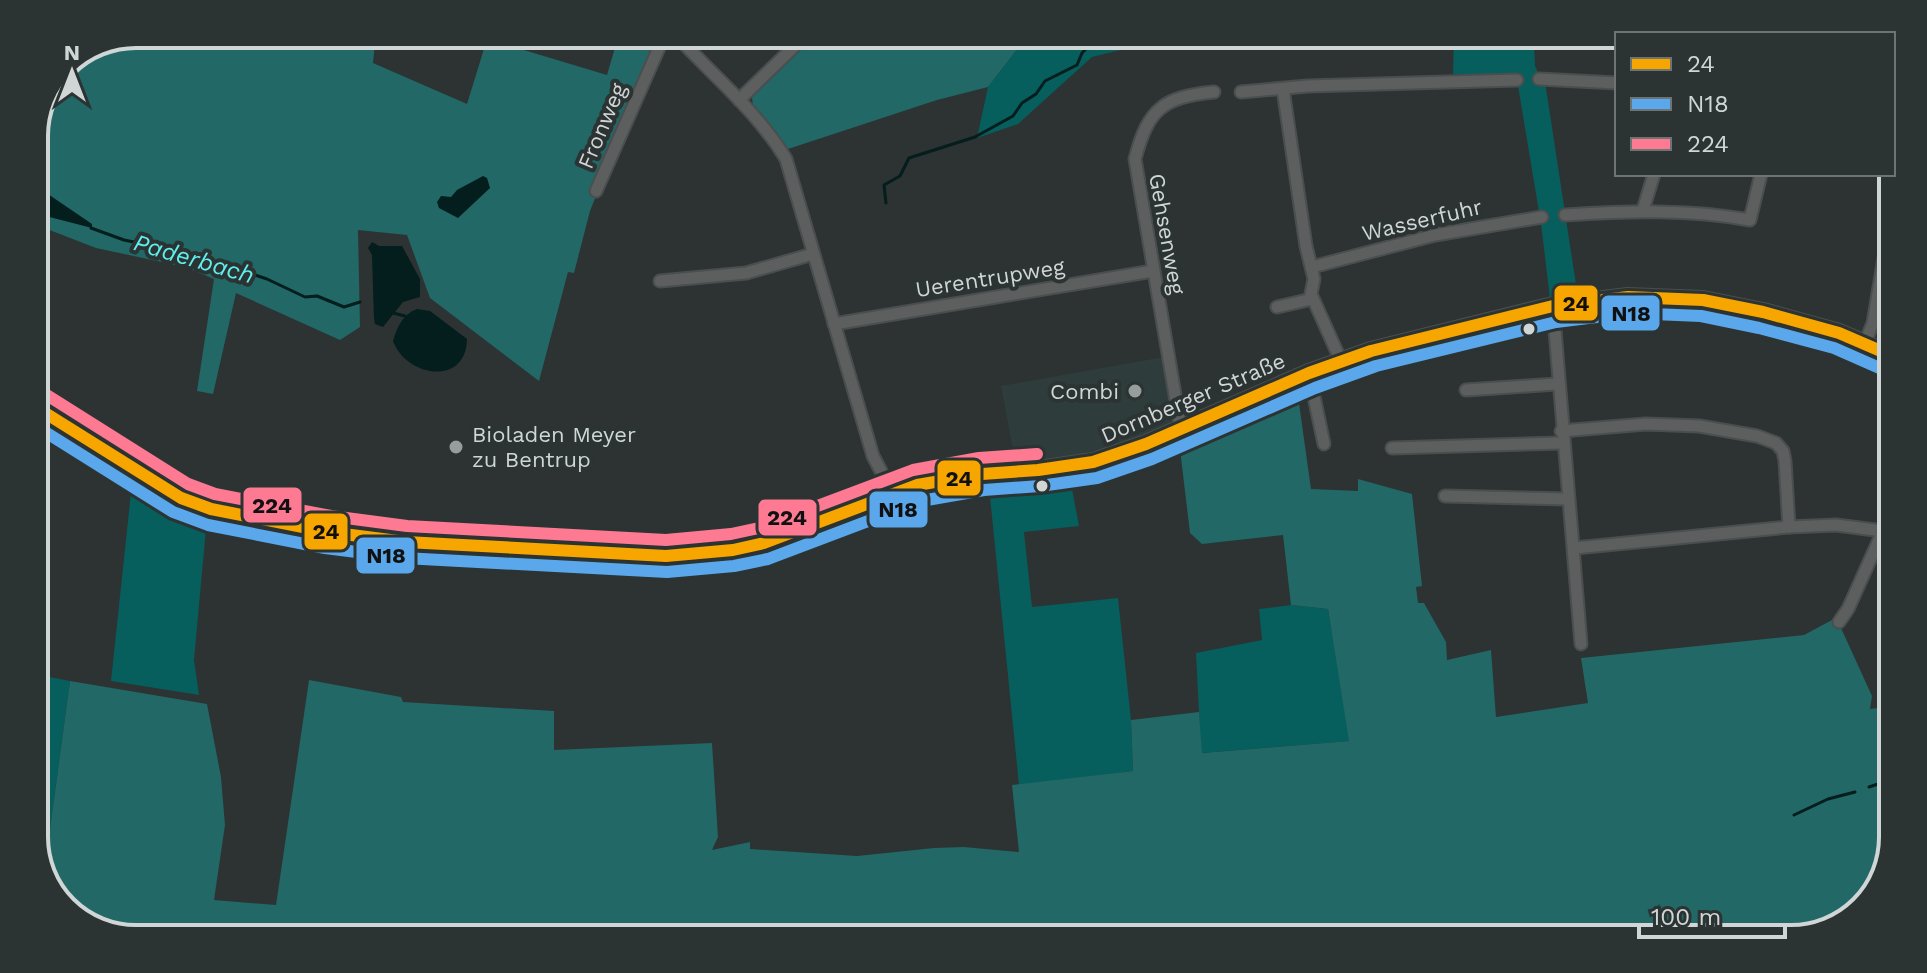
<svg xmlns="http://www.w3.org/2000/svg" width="1927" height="973" viewBox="0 0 1927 973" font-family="'Work Sans',sans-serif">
	<rect width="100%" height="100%" fill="#2d3232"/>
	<!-- built -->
	<polygon fill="#2e3c3c" points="1164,357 1176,423 1125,442 1078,455 1015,461 1001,386"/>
	<!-- green -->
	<g fill="#065e5d">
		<polygon points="1029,34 1186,34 1092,57 1018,124 977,138 988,87"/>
		<polygon points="1454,34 1514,34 1534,43 1535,66 1546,88 1577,291 1550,299 1541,224 1516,74 1453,74"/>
		<polygon points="1070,478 1079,526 1024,532 1032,607 1118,598 1131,720 1133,771 1019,785 989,487"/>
		<polygon points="132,483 176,509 207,518 194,660 199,695 111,681"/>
		<polygon points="1291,605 1328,609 1350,741 1201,753 1196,653 1262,640 1259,609"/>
		<polygon points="34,674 70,681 44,873 34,844"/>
	</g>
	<!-- forest -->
	<g fill="#216867">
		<polygon points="136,34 376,34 373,63 467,104 487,39 607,75 619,34 660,34 590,211 574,273 568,272 539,381 430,298 407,235 358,230 360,327 340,340 236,293 213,394 197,391 214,279 185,267 96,248 34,224 34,130 64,63"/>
		<polygon points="815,34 1029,34 988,87 937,100 788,149 753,107 752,97"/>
		<polygon points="1297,389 1311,489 1358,491 1358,479 1412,494 1422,586 1416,587 1418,603 1424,603 1446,642 1447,660 1491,650 1496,717 1588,703 1581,658 1804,635 1832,620 1841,628 1872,696 1870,709 1885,707 1883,882 1847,922 1792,939 136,939 91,929 51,894 44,873 70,681 207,704 221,777 225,825 214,900 276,905 309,680 401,697 403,702 554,711 554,750 712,743 718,837 712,850 750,842 750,849 857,856 934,848 964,847 1019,852 1012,785 1133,771 1131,720 1199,712 1202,753 1349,741 1328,609 1291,605 1283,535 1202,544 1190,533 1179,441"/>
	</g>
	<!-- water -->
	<g fill="#041d1d">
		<polygon points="34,172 41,178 42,190 92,224 92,228 34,213"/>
		<polygon points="483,176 487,178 490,188 458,218 439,208 437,202 441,196 451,197 457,190"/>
		<polygon points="372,242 379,246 402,246 420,279 420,297 403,302 383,327 375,324 374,319 372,255 368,248"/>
		<path d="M417 309 430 311 467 339C466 387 406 377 393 341 397 327 403 314 417 309Z"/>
	</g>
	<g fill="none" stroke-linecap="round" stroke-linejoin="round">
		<!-- stream -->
		<g stroke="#041d1d" stroke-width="3">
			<polyline points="886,203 884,185 900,176 909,158 975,137 1013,116 1022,103 1036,94 1045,81 1077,65 1082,53 1100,34"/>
			<polyline points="91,228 124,240 197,255 267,279 305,297 317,296 344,307 360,302"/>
			<polyline points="393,313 405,316"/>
			<polyline points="1869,787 1884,782"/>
			<polyline points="1794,815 1828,799 1855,792"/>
		</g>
		<defs>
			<g id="street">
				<path d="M675 34C712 75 758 112 786 159L873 456 893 494"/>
				<polyline points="1539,79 1617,83"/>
				<polyline points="1283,89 1306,246 1314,279 1311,294 1341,361"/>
				<polyline points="1241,92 1308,86 1517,80"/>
				<polyline points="739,100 807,34"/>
				<polyline points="596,191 665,34"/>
				<polyline points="1643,210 1654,174"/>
				<path d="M1565 215C1628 211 1688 209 1750 220L1761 174"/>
				<polyline points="1312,267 1435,235 1542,217"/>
				<polyline points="660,281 746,273 813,254"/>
				<polyline points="1553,306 1581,644"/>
				<polyline points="1277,307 1312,299"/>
				<polyline points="834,324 1153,271"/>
				<polyline points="1865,343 1873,323 1892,211"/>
				<polyline points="1309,373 1324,444"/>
				<polyline points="1466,390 1557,384"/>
				<path d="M1181 430 1135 159C1148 109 1163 97 1214 92"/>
				<polyline points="1561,431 1646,424 1699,426 1757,436 1776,443 1783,451 1785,461 1789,527"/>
				<polyline points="1392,448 1562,443"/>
				<polyline points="1445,496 1567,499"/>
				<polyline points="1575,548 1789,527 1836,525 1883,531"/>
				<polyline points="1839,622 1848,609 1888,520"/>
			</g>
			<polyline id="secondary" points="34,406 181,498 211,509 328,532 406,542 666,556 733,550 764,543 917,485 982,474 1038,470 1093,462 1146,444 1309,373 1371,351 1553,306 1628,297 1703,300 1763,312 1839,333 1890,355"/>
		</defs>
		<!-- street casing -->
		<use href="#street" stroke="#4a4e4e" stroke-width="15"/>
		<!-- secondary casing -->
		<use href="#secondary" stroke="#4a4e4e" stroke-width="20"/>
		<!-- street -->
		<use href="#street" stroke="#5d5f5f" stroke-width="11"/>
		<!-- secondary -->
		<use href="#secondary" stroke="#5d5f5f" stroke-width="16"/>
		<defs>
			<polyline id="bus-1" points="34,406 181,498 211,509 328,532 406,542 666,556 733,550 764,543 917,485 982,474 1038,470 1093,462 1146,444 1309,373 1371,351 1553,306 1628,297 1703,300 1763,312 1839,333 1890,355"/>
			<polyline id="bus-2" points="34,425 173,512 208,525 325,548 404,558 667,572 734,566 768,559 921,501 984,490 1040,486 1097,478 1152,459 1315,388 1376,366 1556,322 1629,313 1701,316 1759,328 1834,348 1884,370"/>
			<polyline id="bus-3" points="42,392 188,484 215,494 331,516 407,526 666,540 731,534 759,528 913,470 979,458 1037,454"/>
		</defs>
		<!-- bus-1 casing -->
		<use href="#bus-1" stroke="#2c3333" stroke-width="18"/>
		<!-- bus-2 casing -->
		<use href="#bus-2" stroke="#2c3333" stroke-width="18"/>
		<!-- bus-3 casing -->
		<use href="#bus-3" stroke="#2c3333" stroke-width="18"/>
		<!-- bus-1 -->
		<use href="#bus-1" stroke="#f7a600" stroke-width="12"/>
		<!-- bus-2 -->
		<use href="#bus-2" stroke="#5aa8eb" stroke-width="12"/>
		<!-- bus-3 -->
		<use href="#bus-3" stroke="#fe7a93" stroke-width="12"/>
	</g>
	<!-- markers -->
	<g fill="#d0d5d5" stroke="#2c3333" stroke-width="3">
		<circle cx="1529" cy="329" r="7"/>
		<circle cx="1042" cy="486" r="7"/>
	</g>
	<g fill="#979c9c" stroke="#2c3333" stroke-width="3">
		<circle cx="1135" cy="391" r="8"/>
		<circle cx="456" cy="447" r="8"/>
	</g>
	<g text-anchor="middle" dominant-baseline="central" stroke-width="8" stroke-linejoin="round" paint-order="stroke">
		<!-- street labels -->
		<g font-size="22" fill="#d0d5d5" stroke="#2c3333">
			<text transform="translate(602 126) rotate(-67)">Fronweg</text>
			<text transform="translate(1422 220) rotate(-13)">Wasserfuhr</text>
			<text transform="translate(1167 234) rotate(80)">Gehsenweg</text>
			<text transform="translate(990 278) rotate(-9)">Uerentrupweg</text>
			<text transform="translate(1193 398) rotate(-23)">Dornberger Straße</text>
		</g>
		<!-- poi labels -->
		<g font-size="22" fill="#d0d5d5" stroke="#2c3333" text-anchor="end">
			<text x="1119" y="391">Combi</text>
			<text x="472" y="434" text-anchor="start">Bioladen Meyer<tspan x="472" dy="25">zu Bentrup</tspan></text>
		</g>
		<!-- water labels -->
		<g font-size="24" font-style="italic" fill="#5ef0ef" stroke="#2c3333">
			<text transform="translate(194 259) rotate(16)">Paderbach</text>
		</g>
	</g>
	<!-- crop -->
	<path d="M0 0H1927V973H0ZM136 48H1791A88 88 0 0 1 1879 136V837A88 88 0 0 1 1791 925H136A88 88 0 0 1 48 837V136A88 88 0 0 1 136 48Z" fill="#2c3333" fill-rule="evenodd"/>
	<path fill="none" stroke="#d0d5d5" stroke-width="4" d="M136 48H1791A88 88 0 0 1 1879 136V837A88 88 0 0 1 1791 925H136A88 88 0 0 1 48 837V136A88 88 0 0 1 136 48Z"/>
	<g stroke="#2c3333" stroke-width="3">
		<rect x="1553" y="284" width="46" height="38" rx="8" fill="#f7a600"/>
		<rect x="1600" y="294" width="61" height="38" rx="8" fill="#5aa8eb"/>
		<rect x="936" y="459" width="46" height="38" rx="8" fill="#f7a600"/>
		<rect x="242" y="486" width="61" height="38" rx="8" fill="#fe7a93"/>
		<rect x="868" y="490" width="61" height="39" rx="8" fill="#5aa8eb"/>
		<rect x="757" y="498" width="61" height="39" rx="8" fill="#fe7a93"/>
		<rect x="303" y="512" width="46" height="39" rx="8" fill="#f7a600"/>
		<rect x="355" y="536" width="61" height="39" rx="8" fill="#5aa8eb"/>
	</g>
	<g font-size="22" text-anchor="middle" font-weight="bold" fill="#111">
		<text x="1576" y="311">24</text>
		<text x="1631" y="321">N18</text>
		<text x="959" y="486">24</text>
		<text x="272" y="513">224</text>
		<text x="898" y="517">N18</text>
		<text x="787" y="525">224</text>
		<text x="326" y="539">24</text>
		<text x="386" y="563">N18</text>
	</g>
	<!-- legend -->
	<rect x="1615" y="32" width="280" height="144" fill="#2c3333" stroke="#6e7474" stroke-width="2"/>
	<rect x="1631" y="58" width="40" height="12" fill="#f7a600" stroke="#6e7474" stroke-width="2"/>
	<text x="1687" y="72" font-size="24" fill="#d0d5d5">24</text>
	<rect x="1631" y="98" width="40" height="12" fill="#5aa8eb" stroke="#6e7474" stroke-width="2"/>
	<text x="1687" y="112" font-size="24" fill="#d0d5d5">N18</text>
	<rect x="1631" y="138" width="40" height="12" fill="#fe7a93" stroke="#6e7474" stroke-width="2"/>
	<text x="1687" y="152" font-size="24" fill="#d0d5d5">224</text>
	<!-- north arrow -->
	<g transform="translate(72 72)" stroke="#2c3333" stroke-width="6" paint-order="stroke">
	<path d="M0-6L14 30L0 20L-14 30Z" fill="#d0d5d5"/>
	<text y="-12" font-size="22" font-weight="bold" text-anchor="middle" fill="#d0d5d5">N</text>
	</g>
	<!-- scale -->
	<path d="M1639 925v12h146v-12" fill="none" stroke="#d0d5d5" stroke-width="4"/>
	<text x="1651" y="925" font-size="24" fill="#d0d5d5" stroke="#2c3333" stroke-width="6" paint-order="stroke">100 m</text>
</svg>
